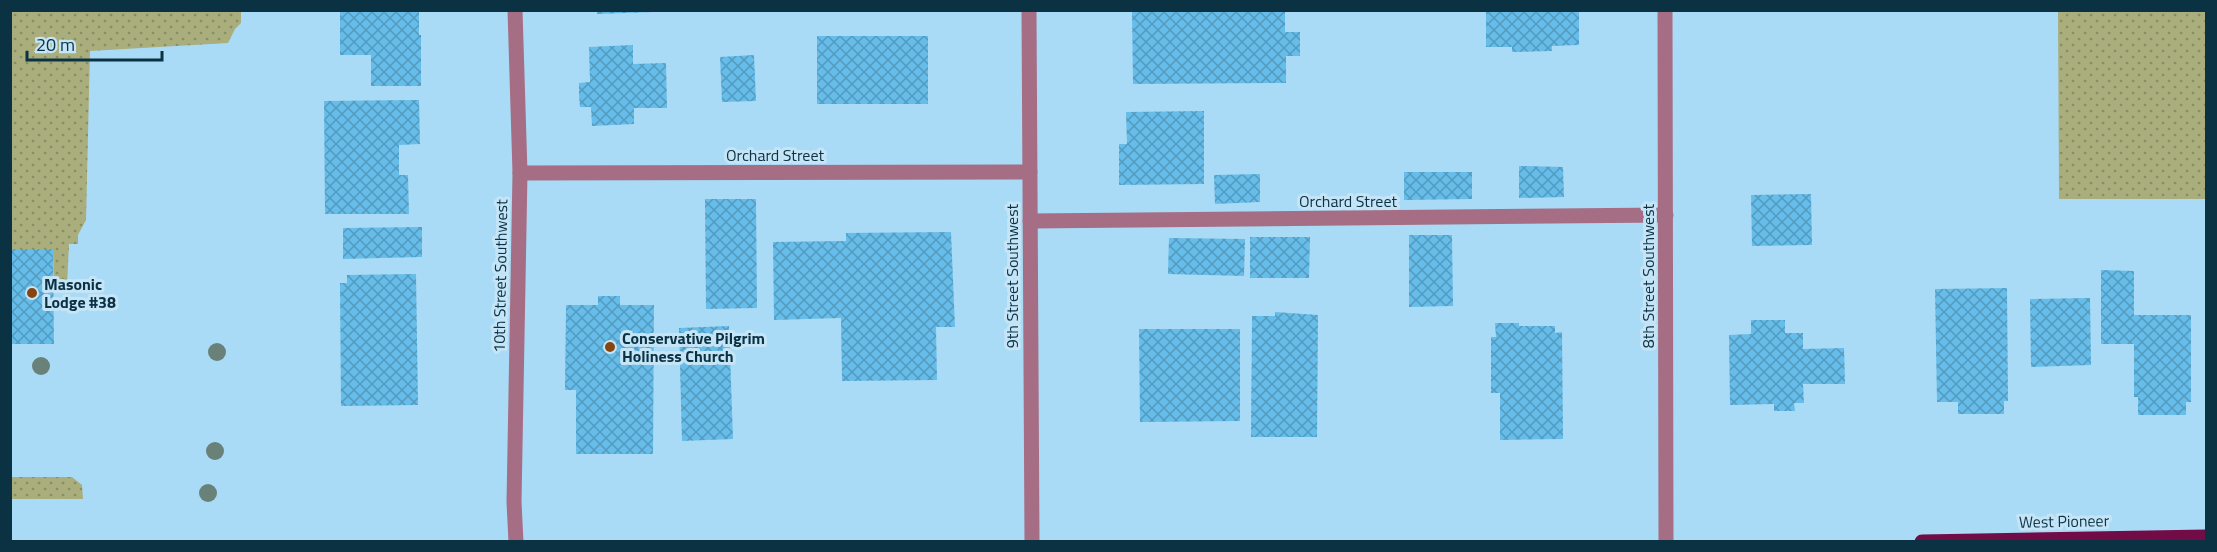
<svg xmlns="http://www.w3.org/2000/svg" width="2217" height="552" viewBox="0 0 2217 552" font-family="'Titillium Web',sans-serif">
	<defs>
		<pattern id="green-dots" width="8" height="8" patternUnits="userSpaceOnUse" patternTransform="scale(1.5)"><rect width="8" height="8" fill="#a9ae7c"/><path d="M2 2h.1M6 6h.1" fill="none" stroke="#888e67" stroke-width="1.8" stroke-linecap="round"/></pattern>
		<pattern id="building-cross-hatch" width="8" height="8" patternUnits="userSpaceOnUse" patternTransform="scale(1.5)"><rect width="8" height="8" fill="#66bde9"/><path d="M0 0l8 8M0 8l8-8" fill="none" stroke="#529abe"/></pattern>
	</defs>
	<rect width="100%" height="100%" fill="#aadbf6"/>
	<!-- green -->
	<g fill="url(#green-dots)">
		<polygon points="10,11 241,11 241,23 235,29 228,43 90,51 86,220 78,235 78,244 69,244 67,286 54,286 53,249 11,249"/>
		<polygon points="2058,11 2206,11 2206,199 2059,199"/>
		<polygon points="10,477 72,477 82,485 83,499 11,499"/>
	</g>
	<!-- building -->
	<g fill="url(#building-cross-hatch)">
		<polygon points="340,10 419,10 419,35 421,35 421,86 371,86 371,55 340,55"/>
		<polygon points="597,10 654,10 654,12 597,14"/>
		<polygon points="1132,10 1285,10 1285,32 1300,32 1300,56 1286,56 1286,83 1133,84"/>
		<polygon points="1486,10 1579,10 1579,45 1552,46 1552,51 1512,52 1512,47 1486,47"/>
		<rect x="817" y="36" width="111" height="68"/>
		<polygon points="633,45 633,64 666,63 667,108 634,108 634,124 592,126 591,107 580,107 579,95 579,83 590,82 589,47"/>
		<polygon points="754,55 756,101 722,102 720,57"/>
		<polygon points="419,100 420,144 399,145 399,175 408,175 409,214 325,214 324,101"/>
		<polygon points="1204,111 1204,184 1119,185 1119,144 1127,144 1126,112"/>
		<polygon points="1519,166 1563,167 1564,197 1519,198"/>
		<polygon points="1404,172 1472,172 1472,199 1404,200"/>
		<polygon points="1260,174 1260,202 1215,204 1214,175"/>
		<polygon points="1811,194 1812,245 1752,246 1751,195"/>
		<polygon points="705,199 756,199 757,308 706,309"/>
		<polygon points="422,227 422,257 343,259 343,228"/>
		<polygon points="951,232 955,327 936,327 937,380 842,381 841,318 774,320 773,242 846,241 846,233"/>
		<polygon points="1409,235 1452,235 1453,306 1409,307"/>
		<polygon points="1250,237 1310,237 1309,278 1250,278"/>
		<polygon points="1169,238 1245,239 1244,276 1168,274"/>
		<polygon points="10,249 53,249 54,344 10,344"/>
		<polygon points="2101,270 2134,271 2134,315 2191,315 2191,402 2186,402 2186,415 2138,415 2138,397 2134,397 2134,344 2101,344"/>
		<polygon points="416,274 418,405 341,406 340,283 347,283 347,275"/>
		<polygon points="2007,288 2008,401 2004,401 2004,414 1958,414 1958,402 1937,402 1935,289"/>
		<polygon points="598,296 620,296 620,305 654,305 653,454 576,454 576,390 565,390 566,305 598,305"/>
		<polygon points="2090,298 2091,365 2031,367 2030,299"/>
		<polygon points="1275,312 1318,315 1317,437 1251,437 1252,316 1275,316"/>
		<polygon points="1751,320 1785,320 1785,333 1803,333 1803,349 1844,348 1845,384 1803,384 1804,403 1794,403 1795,411 1774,411 1774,404 1730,405 1729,335 1751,334"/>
		<polygon points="1495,323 1519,323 1519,326 1555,326 1555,333 1562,332 1563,439 1500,440 1500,393 1491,393 1491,337 1496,337"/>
		<polygon points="729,326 733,439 682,441 679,328"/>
		<polygon points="1139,329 1240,329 1240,421 1140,422"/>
	</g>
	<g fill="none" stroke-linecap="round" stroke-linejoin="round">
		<!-- minor -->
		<g stroke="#a56e85" stroke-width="15">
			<polyline points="515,10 520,173 514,502 516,542"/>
			<polyline points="1029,10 1032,542"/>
			<polyline points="1665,10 1666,542"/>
			<polyline points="520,173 1030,172"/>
			<polyline points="1030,221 1666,215"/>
		</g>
		<!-- major -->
		<polyline stroke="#720c46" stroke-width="15" points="1922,542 2206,537"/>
	</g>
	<!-- trees -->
	<g fill="#698179">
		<circle cx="217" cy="352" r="9"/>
		<circle cx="41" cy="366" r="9"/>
		<circle cx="215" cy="451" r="9"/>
		<circle cx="208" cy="493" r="9"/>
	</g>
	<!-- markers -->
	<g fill="#874512" stroke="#c5e5f7" stroke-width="2">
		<circle cx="32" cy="293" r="6"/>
		<circle cx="610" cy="347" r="6"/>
	</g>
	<g text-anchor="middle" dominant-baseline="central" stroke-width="6" stroke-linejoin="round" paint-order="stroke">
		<!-- street labels -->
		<g font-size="16" fill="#0b3243" stroke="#c5e5f7">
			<text x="775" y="155">Orchard Street</text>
			<text x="1348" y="201">Orchard Street</text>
			<text transform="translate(500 276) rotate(-89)">10th Street Southwest</text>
			<text transform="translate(1012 276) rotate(-90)">9th Street Southwest</text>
			<text transform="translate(1648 276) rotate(-90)">8th Street Southwest</text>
			<text transform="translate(2064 521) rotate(-1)">West Pioneer</text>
		</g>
		<!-- poi labels -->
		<g font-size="16" font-weight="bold" fill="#0b3243" stroke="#c5e5f7" text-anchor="start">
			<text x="44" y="284">Masonic<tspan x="44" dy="18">Lodge #38</tspan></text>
			<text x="622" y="338">Conservative Pilgrim<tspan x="622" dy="18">Holiness Church</tspan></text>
		</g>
	</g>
	<!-- border -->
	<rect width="2217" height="552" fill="none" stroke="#0b3243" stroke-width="24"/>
	<!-- scale -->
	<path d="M27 51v9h135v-9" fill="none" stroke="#0b3243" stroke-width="3"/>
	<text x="36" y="51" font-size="18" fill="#0b3243" stroke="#c5e5f7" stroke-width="4.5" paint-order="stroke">20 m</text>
</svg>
